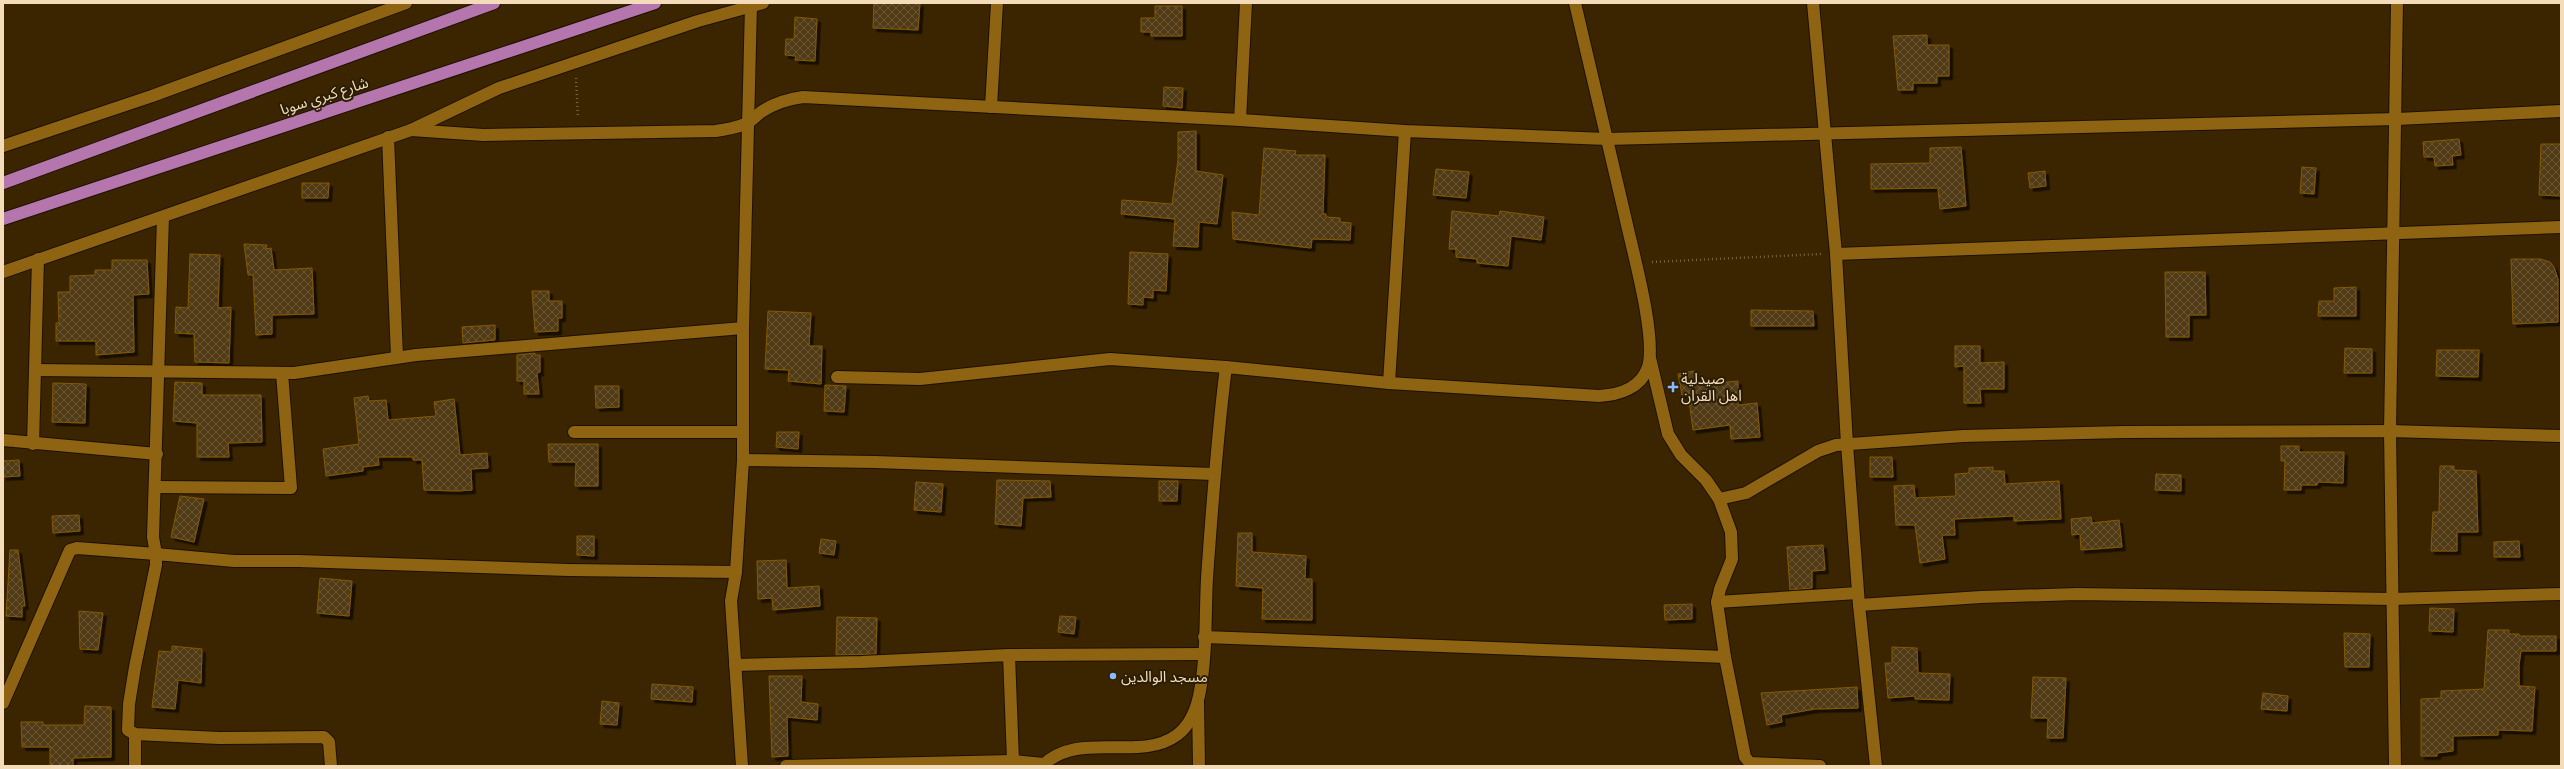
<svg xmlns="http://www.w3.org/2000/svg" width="2564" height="769" viewBox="0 0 2564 769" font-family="'Exo 2','Noto Sans Arabic',sans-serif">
	<defs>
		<pattern id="building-cross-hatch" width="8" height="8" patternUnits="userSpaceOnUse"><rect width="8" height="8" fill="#513a13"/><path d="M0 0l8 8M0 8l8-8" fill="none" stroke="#6b5633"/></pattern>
		<filter id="shadow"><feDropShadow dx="3.5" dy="3.5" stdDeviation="0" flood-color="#0009"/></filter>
	</defs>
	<rect width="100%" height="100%" fill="#3b2500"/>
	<!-- building -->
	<g fill="url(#building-cross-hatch)" stroke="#835a00" filter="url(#shadow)">
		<polygon points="874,3 920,3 918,30 873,28"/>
		<polygon points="1155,6 1182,6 1182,36 1151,36 1151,32 1141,32 1141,18 1155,18"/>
		<polygon points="795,17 817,19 815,61 795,60 796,56 785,55 786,39 794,39"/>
		<polygon points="1927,35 1927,45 1949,45 1949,76 1937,76 1937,83 1913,83 1913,90 1898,90 1893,36"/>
		<polygon points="1164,87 1183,88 1182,108 1163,106"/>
		<polygon points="1196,131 1196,171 1223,175 1217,224 1199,222 1198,247 1173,246 1175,219 1121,214 1122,200 1172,204 1178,160 1178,132"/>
		<polygon points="2459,139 2461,155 2452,156 2453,165 2435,166 2434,157 2424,157 2423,142"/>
		<polygon points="2541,144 2561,144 2561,196 2539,195"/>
		<polygon points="1961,147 1966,206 1940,209 1938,188 1871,189 1871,164 1930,163 1930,148"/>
		<polygon points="1264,148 1296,151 1295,155 1325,155 1323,214 1326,214 1326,217 1340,218 1340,222 1351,223 1350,240 1312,239 1311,248 1233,239 1232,212 1259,215"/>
		<polygon points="2302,167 2316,168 2314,194 2300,193"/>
		<polygon points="1436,169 1469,172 1466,198 1433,195"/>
		<polygon points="2045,171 2046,186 2030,188 2028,173"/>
		<polygon points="302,183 329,183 328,198 302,198"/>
		<polygon points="1452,211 1499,216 1500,211 1544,217 1541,240 1511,236 1508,266 1477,263 1477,259 1456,257 1456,249 1449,249"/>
		<polygon points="244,244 267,245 266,249 271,248 274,270 312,268 314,314 272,315 272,334 256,335 253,275 248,275"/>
		<polygon points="1130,252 1168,254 1166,291 1153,290 1153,298 1143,297 1143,305 1128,304"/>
		<polygon points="190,254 220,255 218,308 231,307 229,363 195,362 194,334 175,333 176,307 188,308"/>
		<polygon points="2511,259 2540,259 2550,262 2554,267 2558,279 2558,322 2513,324"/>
		<polygon points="112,260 147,260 149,294 133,295 134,352 96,355 96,341 56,341 56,323 59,323 58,292 70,292 70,276 95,275 95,270 112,270"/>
		<polygon points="2165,272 2205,272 2206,315 2189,315 2189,337 2166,337"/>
		<polygon points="2356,287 2356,316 2318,316 2319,301 2334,301 2334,288"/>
		<polygon points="532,291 549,291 549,301 562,301 562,318 558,318 558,331 535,332"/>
		<polygon points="1751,310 1813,311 1814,326 1751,326"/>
		<polygon points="768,311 811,313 809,346 822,346 821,384 788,381 789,370 765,369"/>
		<polygon points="495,325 495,340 463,343 462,327"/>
		<polygon points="1955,346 1980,346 1980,363 2004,362 2004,389 1980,389 1981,403 1964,403 1964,366 1955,367"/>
		<polygon points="2345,348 2372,349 2372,373 2344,373"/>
		<polygon points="2437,350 2479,350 2478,377 2436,376"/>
		<polygon points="535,353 535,355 540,355 540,372 537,373 539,394 524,394 524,381 517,381 517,355"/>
		<polygon points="1694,371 1697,385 1738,381 1738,405 1757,403 1760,437 1731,439 1730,425 1693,430 1688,393 1682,395 1678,374"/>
		<polygon points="175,382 202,383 202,395 261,395 262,442 228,443 229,457 197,457 197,423 173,421"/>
		<polygon points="53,383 86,384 85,423 52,422"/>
		<polygon points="825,385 846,386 844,412 824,411"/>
		<polygon points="595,386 619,386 619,407 596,408"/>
		<polygon points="368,396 369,401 386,400 388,420 436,416 434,402 454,399 460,455 487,453 488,468 471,469 472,490 457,491 424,490 422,460 413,460 413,457 378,457 379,465 363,467 363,471 326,476 323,449 359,444 354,398"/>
		<polygon points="777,432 799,432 798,449 776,447"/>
		<polygon points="548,444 598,444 598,486 575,486 576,462 549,462"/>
		<polygon points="2281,446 2299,446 2299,452 2344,452 2343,483 2318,482 2317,485 2301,485 2301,490 2284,490 2285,461 2281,461"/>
		<polygon points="1870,457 1892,457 1893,477 1870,477"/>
		<polygon points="19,460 20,476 3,477 3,461"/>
		<polygon points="2440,466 2454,466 2454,470 2476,471 2478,532 2457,532 2457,551 2431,551 2433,512 2439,512"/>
		<polygon points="1993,467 1993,471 2004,471 2005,484 2059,481 2061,519 2014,521 2014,516 1954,519 1955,535 1942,535 1945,559 1920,563 1915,525 1896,525 1894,486 1914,485 1915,498 1956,496 1955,474 1969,473 1969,468"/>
		<polygon points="2156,474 2181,475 2181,491 2155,490"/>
		<polygon points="997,480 1050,481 1051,497 1023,498 1021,526 995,524"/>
		<polygon points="1159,481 1178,481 1177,501 1159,501"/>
		<polygon points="916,482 943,484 941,512 914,510"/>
		<polygon points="180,496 204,499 194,542 171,537"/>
		<polygon points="79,515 80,531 53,533 52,516"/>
		<polygon points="2091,517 2092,523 2119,520 2122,547 2081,550 2080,534 2072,535 2071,519"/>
		<polygon points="1238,533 1252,533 1252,552 1306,556 1305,579 1312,579 1312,620 1262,619 1263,588 1236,586"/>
		<polygon points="577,536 594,536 594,556 577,555"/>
		<polygon points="821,539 836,541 834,555 819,553"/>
		<polygon points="2519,541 2520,557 2494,557 2494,542"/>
		<polygon points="1823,545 1825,570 1812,571 1812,588 1790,590 1787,547"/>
		<polygon points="10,550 18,550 25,606 22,606 22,617 6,616"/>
		<polygon points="786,560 787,588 819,586 820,606 773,610 772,598 758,599 757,561"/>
		<polygon points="320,578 352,581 349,616 317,613"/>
		<polygon points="1692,604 1692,619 1665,620 1664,605"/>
		<polygon points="2430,608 2454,609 2453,632 2429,631"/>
		<polygon points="79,611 103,613 98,650 80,649"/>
		<polygon points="1060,616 1076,617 1074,634 1058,632"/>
		<polygon points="837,617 877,618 876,654 836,655"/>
		<polygon points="2488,630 2509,630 2509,634 2519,634 2519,636 2556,636 2556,651 2521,651 2519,665 2519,686 2535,687 2532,731 2498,730 2498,735 2453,736 2453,751 2437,753 2437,756 2421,756 2421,699 2441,698 2441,691 2484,689"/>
		<polygon points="2344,633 2370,634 2369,667 2345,667"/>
		<polygon points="172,646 202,649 201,683 178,680 175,709 152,707 159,651 172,652"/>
		<polygon points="1892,647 1917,648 1918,673 1950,674 1949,700 1915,699 1915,696 1888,698 1885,663 1892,663"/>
		<polygon points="769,676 802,676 801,702 818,704 817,720 787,717 788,756 772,757"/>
		<polygon points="2033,677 2066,678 2063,738 2047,738 2048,718 2031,718"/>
		<polygon points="652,684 693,687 692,702 651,699"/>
		<polygon points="1857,687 1858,708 1815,709 1781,715 1782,722 1767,725 1761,693"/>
		<polygon points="2263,693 2288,696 2287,711 2261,709"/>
		<polygon points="602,701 619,703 617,725 600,724"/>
		<polygon points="85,706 111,707 111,757 73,758 73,766 50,766 50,747 22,747 21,722 43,722 43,725 84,725"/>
	</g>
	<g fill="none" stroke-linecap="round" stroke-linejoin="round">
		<defs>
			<g id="minor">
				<polyline points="1813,3 1836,254 1847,444 1859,605 1876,766"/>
				<polyline points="991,107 997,3"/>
				<polyline points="1240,120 1246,3"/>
				<path d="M411 130 483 135 716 131C727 129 739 128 749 122 754 119 757 115 761 112 773 104 788 99 803 97L1240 120 1405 131 1607 139 2397 119 2561 111"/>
				<polyline points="388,137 397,357"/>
				<polyline points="3,146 152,96 406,3"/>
				<polyline points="1836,254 2561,227"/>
				<polyline points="3,272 411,130 499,88 698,21 763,3"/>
				<polyline points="1650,358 1668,434 1681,455 1706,480 1719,499 1731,532 1732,559 1720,589 1717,602 1725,657 1745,757 1750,763 1820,766"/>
				<polyline points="36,370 294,373 416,355 743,328"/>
				<polyline points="837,377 920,379 1110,359 1226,367"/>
				<polyline points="1389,383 1405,131"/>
				<polyline points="574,432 743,432"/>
				<polyline points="3,440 157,454"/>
				<polyline points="33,444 38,259"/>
				<polyline points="743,460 875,462 1214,474"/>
				<polyline points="155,487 291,488 282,373"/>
				<polyline points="1719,499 1746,493 1818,451 1836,445 1963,436 2124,432 2390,431 2561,436"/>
				<polyline points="1717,602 1858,593"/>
				<polyline points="1859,605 1981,597 2077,594 2392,599 2561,594"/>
				<polyline points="1204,637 1725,657"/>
				<polyline points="1009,655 1203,654"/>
				<polyline points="735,665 862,662 1009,655 1013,761"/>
				<polyline points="1198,702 1199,766"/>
				<polyline points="3,703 70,550 77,548 156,554 153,537 163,217"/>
				<polyline points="135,766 135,734"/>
				<polyline points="331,766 329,742 324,737 219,738 135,734 128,730 129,704 135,667 156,565 156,554 234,561 298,561 568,570 736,572"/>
				<polyline points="742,766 731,601 736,572 743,460 743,328 751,5"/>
				<polyline points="786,766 1013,761 1044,764"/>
				<polyline points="2395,766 2390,431 2397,3"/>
			</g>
			<path id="tertiary" d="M1042 766C1080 729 1139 763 1177 735 1189 726 1196 710 1199 696 1207 658 1205 617 1207 578 1212 507 1217 437 1226 367L1389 383 1599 396C1619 395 1641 388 1648 367 1657 337 1632 249 1625 216 1608 145 1592 74 1575 3"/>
			<g id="trunk">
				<polyline points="3,183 494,3"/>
				<polyline points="3,219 655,3"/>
			</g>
		</defs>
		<!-- minor casing -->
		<use href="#minor" stroke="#1d1000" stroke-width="14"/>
		<!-- tertiary casing -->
		<use href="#tertiary" stroke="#1d1000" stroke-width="14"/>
		<!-- trunk casing -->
		<use href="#trunk" stroke="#1d1000" stroke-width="14"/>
		<!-- path -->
		<g stroke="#79623e" stroke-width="2.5" stroke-dasharray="1 3" stroke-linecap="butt">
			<polyline points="576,78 578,118"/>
			<polyline points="1652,262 1821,254"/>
		</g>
		<!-- minor -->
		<use href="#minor" stroke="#8e6412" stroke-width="12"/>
		<!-- tertiary -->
		<use href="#tertiary" stroke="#8e6412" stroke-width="12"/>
		<!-- trunk -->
		<use href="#trunk" stroke="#b576ae" stroke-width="12"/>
	</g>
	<!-- markers -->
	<g fill="#8cb9fc" stroke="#2b1e07" stroke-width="1.5">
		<path d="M1671 381h4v4h4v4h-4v4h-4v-4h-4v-4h4z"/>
		<circle cx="1113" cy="676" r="4"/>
	</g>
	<g text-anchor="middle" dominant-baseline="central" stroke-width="4" stroke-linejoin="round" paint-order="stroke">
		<!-- street labels -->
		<g font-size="15" fill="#f4dcba" stroke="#2b1e07">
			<text transform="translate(324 95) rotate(-18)">شارع كبري سوبا</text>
		</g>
		<!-- poi labels -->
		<g font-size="15" fill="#f4dcba" stroke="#2b1e07" text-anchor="start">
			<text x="1681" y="378">صيدلية<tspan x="1681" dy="17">اهل القران</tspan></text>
			<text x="1121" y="676">مسجد الوالدين</text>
		</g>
	</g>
	<!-- border -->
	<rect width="2564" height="769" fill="none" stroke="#f4dcba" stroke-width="8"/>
</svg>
